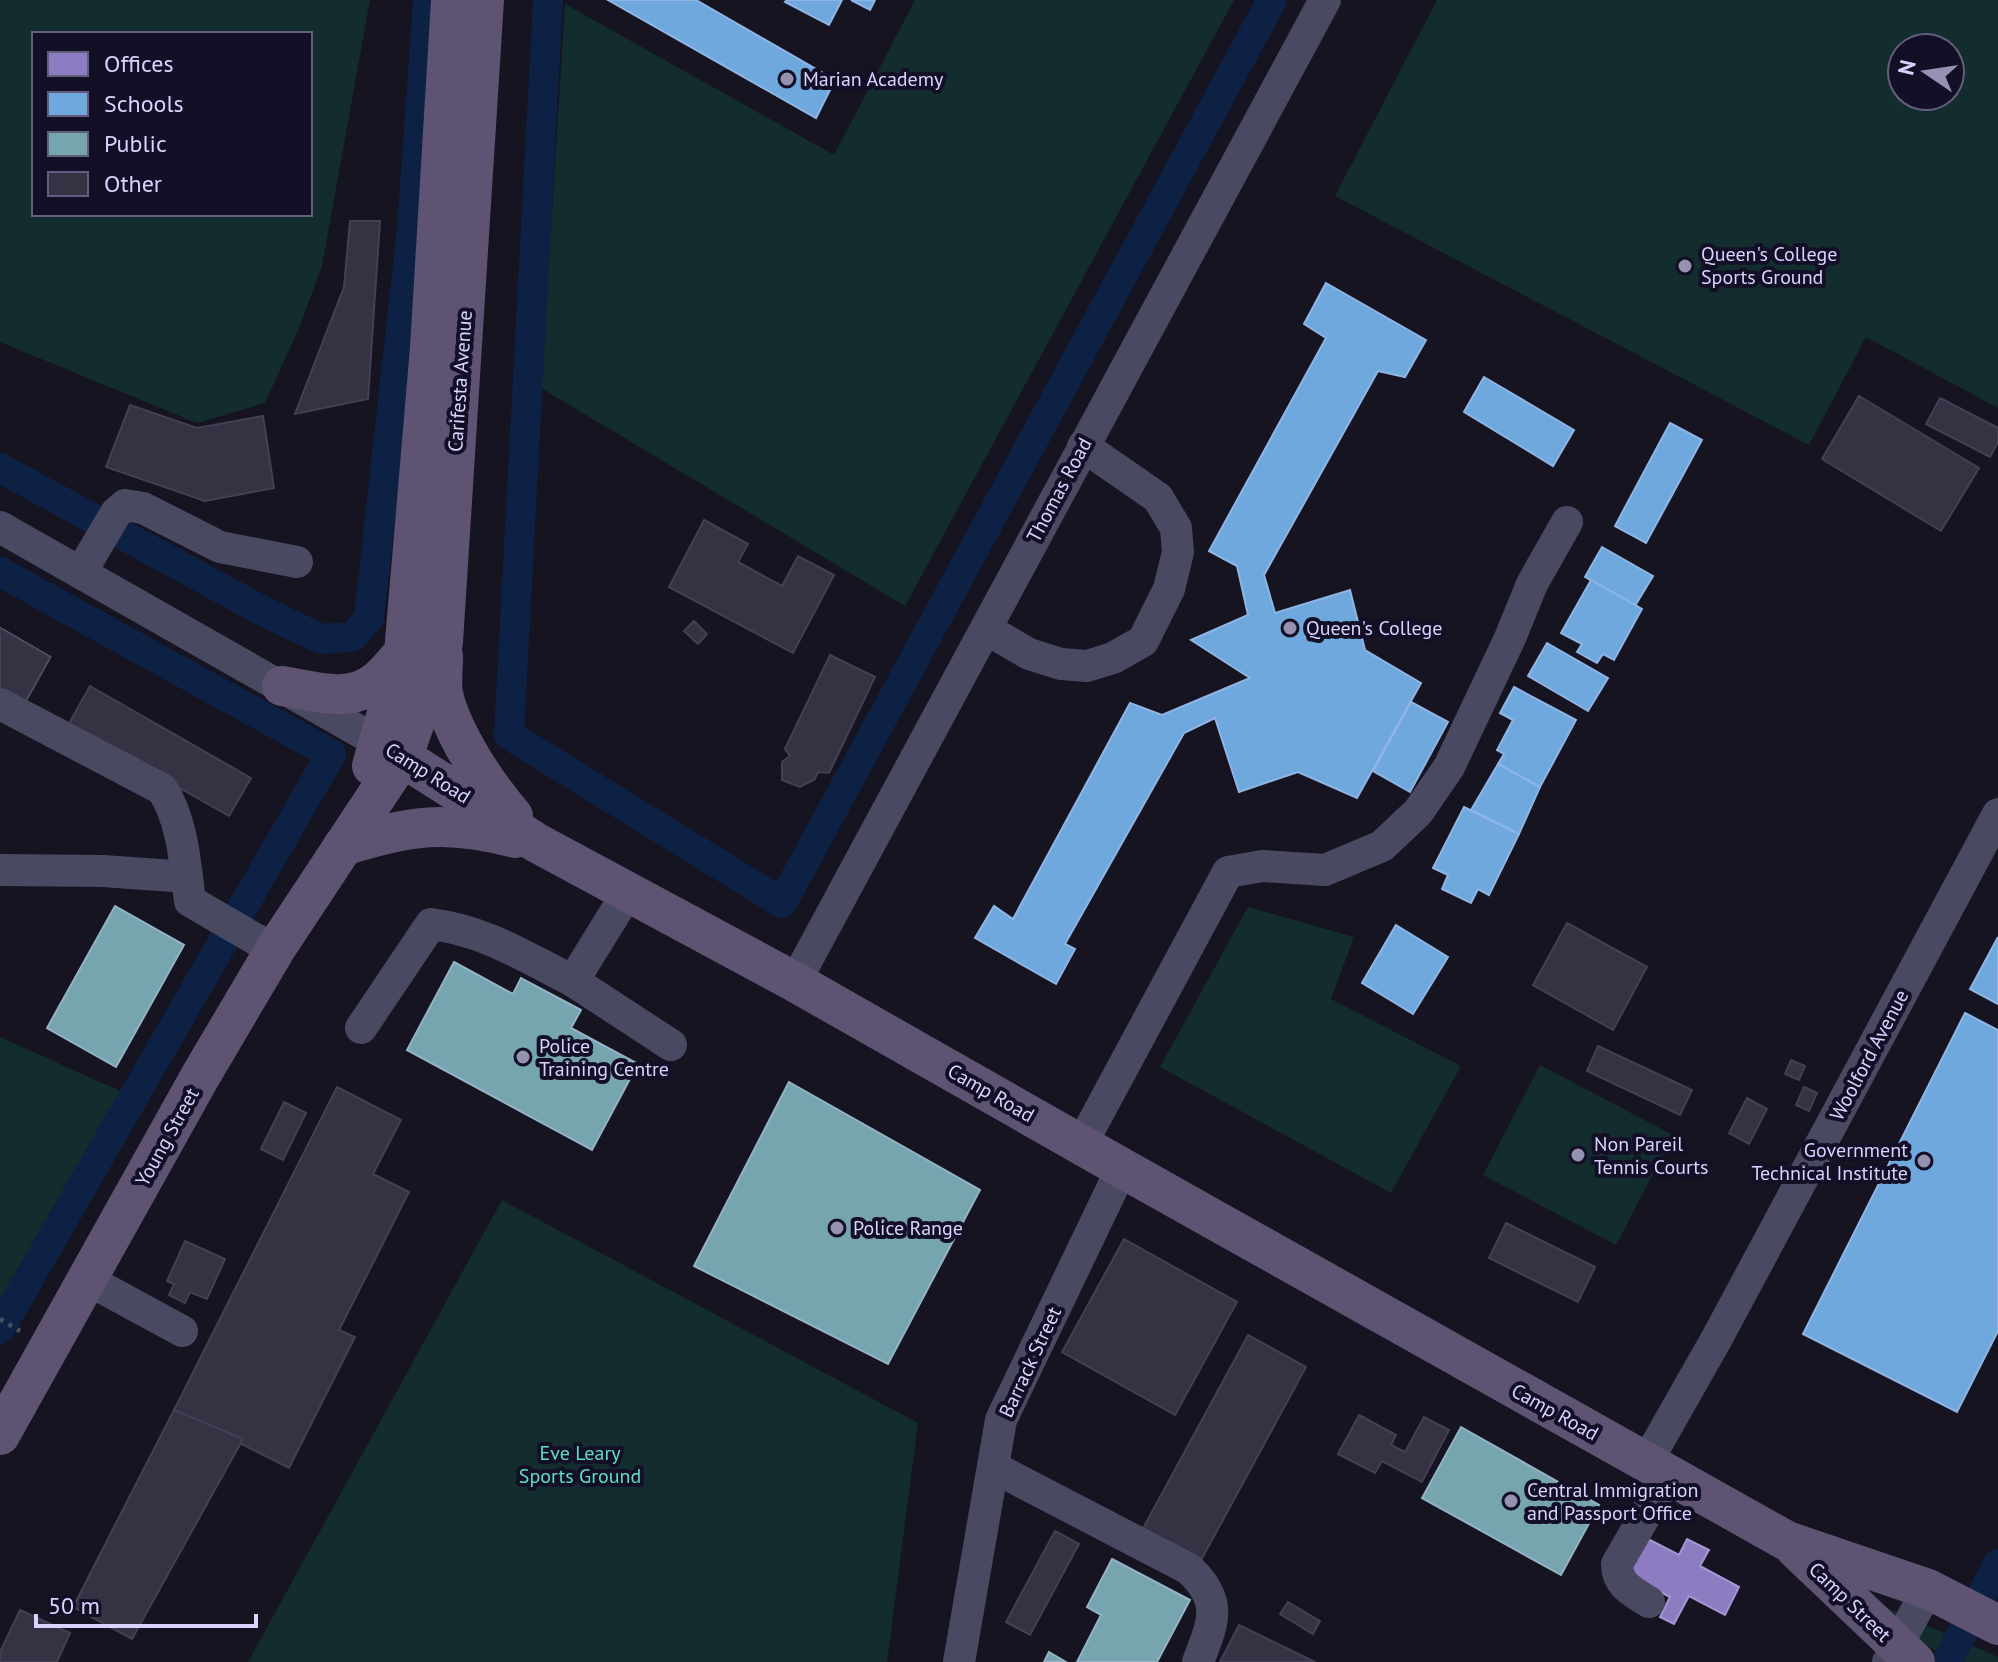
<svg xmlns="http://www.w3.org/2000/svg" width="1998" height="1662" viewBox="0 0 1998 1662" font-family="'PT Sans',sans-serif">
	<rect width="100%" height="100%" fill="#161421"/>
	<!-- green -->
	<g fill="#132c2d" fill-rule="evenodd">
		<path d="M0 0H370L322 266 299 328 265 403 197 423 0 342ZM34 34H310V214H34Z"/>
		<polygon points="915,0 1234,0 905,606 541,388 565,4 834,155"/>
		<path d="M1437 0H1998V408L1866 337 1809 445 1335 196ZM1902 48H1950V96H1902Z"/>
		<polygon points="1248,907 1354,937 1331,999 1461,1066 1391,1193 1160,1067"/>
		<polygon points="0,1037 124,1093 0,1303"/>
		<polygon points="1540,1065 1673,1135 1616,1245 1483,1175"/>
		<polygon points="502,1200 918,1423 887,1662 248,1662"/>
		<polygon points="1854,1593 1998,1657 1998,1662 1951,1662"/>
	</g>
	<!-- offices -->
	<polygon fill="#8e7cc3" stroke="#a496d5" stroke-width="2" points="1646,1538 1679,1555 1687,1539 1709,1550 1700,1566 1739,1587 1725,1615 1689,1596 1674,1624 1660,1617 1670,1597 1627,1575"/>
	<!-- schools -->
	<g fill="#6fa8dc" stroke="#8fb5e6" stroke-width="2">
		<polygon points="608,0 696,0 835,80 816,118"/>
		<polygon points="787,0 842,0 829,25 785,2"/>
		<polygon points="851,0 875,0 870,10"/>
		<polygon points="1326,283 1426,340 1405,377 1378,371 1264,575 1275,613 1350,590 1365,650 1421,683 1357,798 1298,772 1239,792 1215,718 1184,733 1065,944 1075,949 1056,984 975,938 994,906 1013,919 1130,703 1162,715 1250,678 1191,640 1248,615 1237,566 1209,551 1326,338 1304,324"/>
		<polygon points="1484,377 1574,430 1553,466 1464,412"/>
		<polygon points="1670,423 1702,440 1646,543 1615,526"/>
		<polygon points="1602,547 1653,576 1635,606 1585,577"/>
		<polygon points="1591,580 1642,609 1614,660 1603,654 1597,663 1577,652 1582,644 1561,633"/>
		<polygon points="1547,643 1608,678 1588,711 1528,676"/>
		<polygon points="1514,687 1576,720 1540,787 1498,764 1504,754 1497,750 1513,720 1500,713"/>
		<polygon points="1411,702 1448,722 1410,792 1373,771"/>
		<polygon points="1498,764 1540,787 1519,834 1471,810"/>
		<polygon points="1464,807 1519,834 1489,895 1478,889 1471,903 1442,889 1448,875 1433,868"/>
		<polygon points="1396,925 1448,957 1413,1014 1362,983"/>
		<polygon points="1998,937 1998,1004 1970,989"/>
		<polygon points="1965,1013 1998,1030 1998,1331 1957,1412 1803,1334"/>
	</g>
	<!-- public -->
	<g fill="#76a5af" stroke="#94b3c7" stroke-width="2">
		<polygon points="0,628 50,657 22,707 0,694"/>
		<polygon points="0,628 50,657 22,707 0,694"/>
		<polygon points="115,906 184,945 116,1067 47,1028"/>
		<polygon points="454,962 513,994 521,978 581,1010 571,1028 638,1064 592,1150 407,1050"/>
		<polygon points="789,1082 980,1190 888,1364 694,1266"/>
		<polygon points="1461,1427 1599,1505 1561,1575 1422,1498"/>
		<polygon points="1112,1559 1190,1600 1157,1662 1077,1662 1101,1615 1087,1607"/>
		<polygon points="1049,1652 1066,1662 1044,1662"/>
	</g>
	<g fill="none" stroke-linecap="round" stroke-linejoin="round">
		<!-- canal -->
		<g stroke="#0d2144" stroke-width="30">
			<polyline points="548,0 509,735 782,903 1272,0"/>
			<polyline points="0,468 261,610 321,639 352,637 369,618 412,229 428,0"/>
			<polyline points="0,572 331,754 0,1329"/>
			<polyline points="1947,1662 1998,1564"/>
		</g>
	</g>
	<!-- building -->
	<g fill="#343243" stroke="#433f54" stroke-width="2">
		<polygon points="350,221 380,221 368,399 295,414 344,287"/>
		<polygon points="1859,396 1979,468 1941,531 1822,459"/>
		<polygon points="1940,398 1998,428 1998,442 1990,457 1926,424"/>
		<polygon points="130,405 197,428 263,416 274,488 205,501 106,467"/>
		<polygon points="704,520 748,544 738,562 782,586 798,556 834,575 793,653 669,587"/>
		<polygon points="694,621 707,634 698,644 684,631"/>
		<polygon points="0,628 50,657 22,707 0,694"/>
		<polygon points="830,655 875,677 829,773 818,772 815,779 800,787 782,780 782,762 790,756 785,749"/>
		<polygon points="90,686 251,778 229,816 68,725"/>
		<polygon points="1567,923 1647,967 1613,1030 1533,985"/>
		<polygon points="1598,1046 1692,1090 1680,1115 1587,1071"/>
		<polygon points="1791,1060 1805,1066 1799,1080 1785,1074"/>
		<polygon points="337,1087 401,1120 373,1174 409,1192 339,1330 355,1337 289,1468 174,1410"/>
		<polygon points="1804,1087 1817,1093 1809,1111 1796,1105"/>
		<polygon points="1747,1098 1767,1109 1749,1144 1729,1133"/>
		<polygon points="284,1102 306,1113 283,1160 261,1149"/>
		<polygon points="1506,1223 1595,1267 1578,1302 1489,1258"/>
		<polygon points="1124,1239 1237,1302 1175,1415 1062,1352"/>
		<polygon points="185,1241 225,1259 207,1299 190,1292 185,1303 169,1295 174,1284 167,1281"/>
		<polygon points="1248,1335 1306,1367 1199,1564 1141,1532"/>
		<polygon points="174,1410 243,1439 132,1639 73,1607"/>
		<polygon points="1359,1415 1396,1435 1391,1445 1405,1452 1424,1417 1449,1430 1422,1482 1382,1461 1375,1473 1338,1454"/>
		<polygon points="1055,1531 1079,1544 1030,1635 1006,1622"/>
		<polygon points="1288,1602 1320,1621 1313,1634 1280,1614"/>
		<polygon points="20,1610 70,1633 57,1662 0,1662 0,1652"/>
		<polygon points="1239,1625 1315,1662 1220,1662"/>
	</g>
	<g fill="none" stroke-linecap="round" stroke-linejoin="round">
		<!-- path -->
		<polyline stroke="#44505f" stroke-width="5" stroke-dasharray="4 6" stroke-linecap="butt" points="0,1319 20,1331"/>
		<!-- minor -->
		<g stroke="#4a4962" stroke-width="32">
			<polyline points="0,527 380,743"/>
			<polyline points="81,572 116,513 125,505 143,508 220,547 297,562"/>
			<polyline points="986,629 1029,654 1061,664 1087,666 1113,658 1143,641 1169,589 1178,552 1176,528 1158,498 1083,446"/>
			<path d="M0 704 162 789C183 821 185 864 190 901L255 939 276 948"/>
			<polyline points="0,870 103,871 187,877"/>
			<polyline points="573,981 671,1045"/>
			<polyline points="795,982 1325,0"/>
			<path d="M361 1028 431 924C486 931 525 957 573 981L628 892"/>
			<polyline points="1081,1145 1228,872 1262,866 1325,870 1382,846 1418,812 1449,767 1510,638 1532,584 1567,522"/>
			<polyline points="88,1280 182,1331"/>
			<polyline points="1646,1463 1717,1338 1998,814"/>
			<path d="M993 1467 1189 1569C1224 1602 1213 1622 1198 1662"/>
			<path d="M1649 1602C1632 1591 1617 1585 1617 1564L1669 1474"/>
			<polyline points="959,1662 1001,1420 1122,1168"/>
			<polyline points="1888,1662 1928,1589"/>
		</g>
		<!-- major -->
		<g stroke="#5e5373" stroke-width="40">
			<path d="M443 656C443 668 441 683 443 694 452 734 487 786 513 816"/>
			<path d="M282 686C313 691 350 704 377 681 387 673 395 662 404 653"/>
			<polyline points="380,743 537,843 795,982 1122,1168 1787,1541 1928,1589 1998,1625"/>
			<polyline points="372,766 404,653 430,348 451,0"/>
			<path d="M343 846C411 825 446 820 515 838"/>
			<polyline points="0,1435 201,1075 276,948 403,756 443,642 484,0"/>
			<polyline points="1796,1549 1915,1662"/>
		</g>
	</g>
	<!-- markers -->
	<g fill="#9591b1" stroke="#130f26" stroke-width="3">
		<circle cx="787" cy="79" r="8"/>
		<circle cx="1685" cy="266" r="8"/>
		<circle cx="1290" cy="628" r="8"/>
		<circle cx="523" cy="1057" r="8"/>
		<circle cx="1578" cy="1155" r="8"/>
		<circle cx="1924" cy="1161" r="8"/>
		<circle cx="837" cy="1228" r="8"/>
		<circle cx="1511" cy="1501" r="8"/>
	</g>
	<g text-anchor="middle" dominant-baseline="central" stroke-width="8" stroke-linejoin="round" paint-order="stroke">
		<!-- poi labels -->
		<g font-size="20" fill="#d9d4ff" stroke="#130f26" text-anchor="start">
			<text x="803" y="79">Marian Academy</text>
			<text x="1701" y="254">Queen's College<tspan x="1701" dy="23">Sports Ground</tspan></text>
			<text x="1306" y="628">Queen's College</text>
			<text x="539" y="1046">Police<tspan x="539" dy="23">Training Centre</tspan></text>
			<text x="1594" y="1144">Non Pareil<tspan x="1594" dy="23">Tennis Courts</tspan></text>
			<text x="1908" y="1150" text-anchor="end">Government<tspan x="1908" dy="23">Technical Institute</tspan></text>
			<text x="853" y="1228">Police Range</text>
			<text x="1527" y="1490">Central Immigration<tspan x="1527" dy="23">and Passport Office</tspan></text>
		</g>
		<!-- street labels -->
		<g font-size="20" fill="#d9d4ff" stroke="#130f26">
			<text transform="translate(460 381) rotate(-86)">Carifesta Avenue</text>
			<text transform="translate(1059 490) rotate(-62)">Thomas Road</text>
			<text transform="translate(428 773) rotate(32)">Camp Road</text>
			<text transform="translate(1869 1055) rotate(-62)">Woolford Avenue</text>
			<text transform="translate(991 1093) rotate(30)">Camp Road</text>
			<text transform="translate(167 1137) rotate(-61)">Young Street</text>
			<text transform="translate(1030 1362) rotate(-65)">Barrack Street</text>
			<text transform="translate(1555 1412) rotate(29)">Camp Road</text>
			<text transform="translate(1850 1602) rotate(44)">Camp Street</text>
		</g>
		<!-- park labels -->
		<g font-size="20" fill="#5fe0c0" stroke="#130f26">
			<text x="580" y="1453">Eve Leary<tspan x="580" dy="23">Sports Ground</tspan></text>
		</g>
	</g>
	<!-- legend -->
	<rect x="32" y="32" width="280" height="184" fill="#130f26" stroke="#625e7d" stroke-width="2"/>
	<rect x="48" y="52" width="40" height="24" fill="#8e7cc3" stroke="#625e7d" stroke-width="2"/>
	<text x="104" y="72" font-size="24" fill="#d9d4ff">Offices</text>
	<rect x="48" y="92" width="40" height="24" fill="#6fa8dc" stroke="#625e7d" stroke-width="2"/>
	<text x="104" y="112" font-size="24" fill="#d9d4ff">Schools</text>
	<rect x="48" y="132" width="40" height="24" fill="#76a5af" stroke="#625e7d" stroke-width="2"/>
	<text x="104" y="152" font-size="24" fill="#d9d4ff">Public</text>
	<rect x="48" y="172" width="40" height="24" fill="#343243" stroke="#625e7d" stroke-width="2"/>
	<text x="104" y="192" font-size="24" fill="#d9d4ff">Other</text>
	<!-- north arrow -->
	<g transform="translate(1926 72) rotate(283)"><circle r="38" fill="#130f26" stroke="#625e7d" stroke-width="2"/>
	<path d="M0-6L14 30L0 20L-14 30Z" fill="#9591b1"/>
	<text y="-12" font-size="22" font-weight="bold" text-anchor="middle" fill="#d9d4ff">N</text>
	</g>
	<!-- scale -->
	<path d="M36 1614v12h220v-12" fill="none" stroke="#d9d4ff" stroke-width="4"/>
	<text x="48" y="1614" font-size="24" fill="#d9d4ff" stroke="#130f26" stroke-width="6" paint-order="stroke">50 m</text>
</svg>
